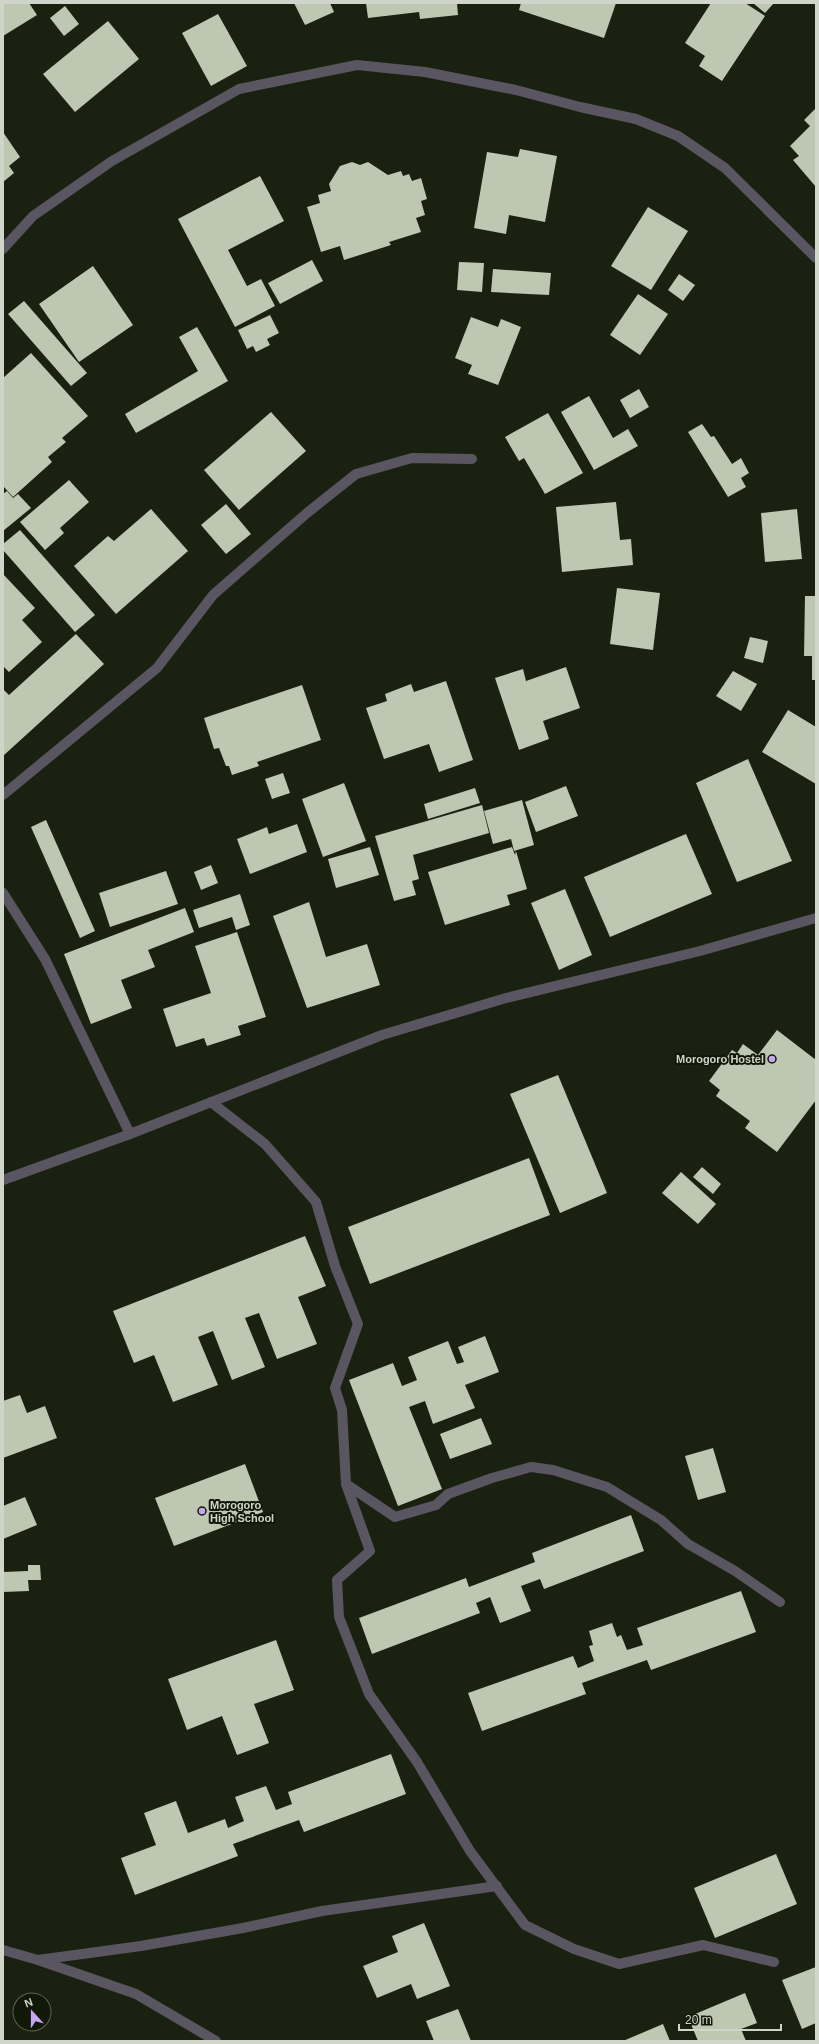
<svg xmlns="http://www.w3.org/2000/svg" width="819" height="2044" viewBox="0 0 819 2044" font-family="Arial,sans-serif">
	<rect width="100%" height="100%" fill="#1b2110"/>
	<!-- building -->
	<g fill="#bec7b1">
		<polygon points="3,3 29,3 37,15 3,36"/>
		<polygon points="294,3 330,3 334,12 305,25"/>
		<polygon points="366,3 457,3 458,15 420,19 419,12 368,18"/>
		<polygon points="521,3 616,3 604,38 519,10"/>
		<polygon points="711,3 745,3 765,16 722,81 699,66 705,56 685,43"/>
		<polygon points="753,3 774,3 765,13"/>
		<polygon points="65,6 79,24 64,36 50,18"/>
		<polygon points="218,14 247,66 211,86 182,33"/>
		<polygon points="108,21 139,59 75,112 43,74"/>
		<polygon points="816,108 816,187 793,160 799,156 790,146 810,126 804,120"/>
		<polygon points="3,132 20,157 9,166 14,173 3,182"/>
		<polygon points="520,149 557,156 545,222 509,215 506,234 474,228 487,152 518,157"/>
		<polygon points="352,162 360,165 368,162 388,175 401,171 403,176 409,174 412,181 421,178 427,199 421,201 425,215 416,218 421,232 389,242 391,245 344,260 340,246 321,252 307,207 320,203 318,195 331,191 329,184 340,166"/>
		<polygon points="260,176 284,221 228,250 247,286 261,279 275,306 235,327 178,219"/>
		<polygon points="648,207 688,231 651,290 611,266"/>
		<polygon points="312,260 323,281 280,304 268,283"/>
		<polygon points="459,262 484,263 482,292 457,290"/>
		<polygon points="93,266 133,325 79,362 39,304"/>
		<polygon points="493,269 551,273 549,295 491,292"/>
		<polygon points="679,274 695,285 683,301 668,290"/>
		<polygon points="638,294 668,314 640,355 610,335"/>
		<polygon points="24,301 87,373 71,386 8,314"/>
		<polygon points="270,315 279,333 267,339 270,345 256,352 253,346 247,349 238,330"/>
		<polygon points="471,317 498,327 501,319 521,327 498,385 468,374 472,365 455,358"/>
		<polygon points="197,327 228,381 136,433 125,414 198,371 179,337"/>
		<polygon points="31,353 88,416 62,438 66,442 48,457 52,462 13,497 4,487 3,488 3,378"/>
		<polygon points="639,389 649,407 630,418 620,400"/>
		<polygon points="589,396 613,438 628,429 638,446 594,470 561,412"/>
		<polygon points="271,412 306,451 239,510 204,470"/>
		<polygon points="548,413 583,473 545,494 524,458 519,461 505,437"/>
		<polygon points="702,424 711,437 714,436 732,464 741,458 749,473 741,478 746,487 728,497 688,432"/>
		<polygon points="69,480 89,502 60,528 64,533 45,550 20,522"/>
		<polygon points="7,491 13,498 18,494 31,508 3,531 3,494"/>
		<polygon points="616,502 620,540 631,539 633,565 562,572 556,507"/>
		<polygon points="226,504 251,534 226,554 201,525"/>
		<polygon points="151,509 188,551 116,614 74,566 108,536 114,541"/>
		<polygon points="797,509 802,559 765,562 761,513"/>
		<polygon points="20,530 95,615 75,632 3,550 3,544"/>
		<polygon points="3,574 35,608 22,620 42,642 9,672 3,666"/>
		<polygon points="617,588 660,593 653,650 610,644"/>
		<polygon points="805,596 816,596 816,680 812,680 812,656 804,656"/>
		<polygon points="76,634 104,664 3,756 3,689 9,695"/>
		<polygon points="750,637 768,641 763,663 744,658"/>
		<polygon points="566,667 580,708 543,721 549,739 519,750 495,678 523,669 526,681"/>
		<polygon points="733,671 757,684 741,711 716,696"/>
		<polygon points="446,681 473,760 439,772 429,744 384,759 366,708 387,701 385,694 411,684 414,692"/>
		<polygon points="302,685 321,740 257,762 259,766 232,775 229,766 226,766 219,748 214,749 204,718"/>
		<polygon points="788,710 816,727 816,784 762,752"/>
		<polygon points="748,759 792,861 737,882 696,783"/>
		<polygon points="283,773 290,793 272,799 265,779"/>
		<polygon points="344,783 366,841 323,857 302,799"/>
		<polygon points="566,786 578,816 536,832 525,802"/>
		<polygon points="475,788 480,803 428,819 424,804"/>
		<polygon points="522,800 534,845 514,851 511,839 493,844 484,811"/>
		<polygon points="482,805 489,833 413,855 419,879 412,881 416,895 394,901 375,836"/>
		<polygon points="46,820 95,931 80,938 31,827"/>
		<polygon points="297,824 307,852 250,874 237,839 267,827 269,834"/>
		<polygon points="686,834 712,894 610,937 584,877"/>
		<polygon points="370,847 379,875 336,888 328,859"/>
		<polygon points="512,847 515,855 516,851 527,889 507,895 510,905 445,925 428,872"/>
		<polygon points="211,865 218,883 201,890 194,872"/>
		<polygon points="166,871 178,904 110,927 99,893"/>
		<polygon points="565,889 592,955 559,970 531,903"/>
		<polygon points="240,894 250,925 236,930 232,917 199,928 193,910"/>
		<polygon points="309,902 326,957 367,944 380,985 307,1008 273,916"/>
		<polygon points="185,908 194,932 148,950 155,967 121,980 132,1008 91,1024 64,954"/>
		<polygon points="237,932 266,1017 238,1026 241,1035 207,1046 204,1038 176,1047 163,1009 211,993 195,946"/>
		<polygon points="777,1030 816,1060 816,1100 777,1152 745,1128 750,1121 716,1096 720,1090 709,1081 732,1050 737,1053 743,1044 758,1055"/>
		<polygon points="558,1075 607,1193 560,1213 510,1094"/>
		<polygon points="529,1158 550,1215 370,1284 348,1227"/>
		<polygon points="702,1167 721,1184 713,1194 693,1177"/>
		<polygon points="681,1172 716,1204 698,1224 662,1193"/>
		<polygon points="305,1236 326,1286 298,1297 317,1344 277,1359 259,1313 245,1318 265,1367 232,1380 213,1331 198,1337 218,1385 173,1402 154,1355 134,1363 113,1311"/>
		<polygon points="485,1336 499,1372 465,1385 475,1408 433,1424 425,1401 409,1407 442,1489 398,1506 349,1380 393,1363 402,1386 417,1380 408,1357 448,1341 457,1364 464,1362 458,1347"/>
		<polygon points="20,1395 27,1413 45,1406 57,1438 3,1458 3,1401"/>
		<polygon points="481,1418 492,1444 450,1459 440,1434"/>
		<polygon points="713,1448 726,1492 698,1500 685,1456"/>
		<polygon points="245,1464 263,1512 174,1546 155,1498"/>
		<polygon points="25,1497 37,1525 3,1539 3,1506"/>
		<polygon points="631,1515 644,1551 544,1589 540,1579 521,1586 531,1611 500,1623 490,1597 476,1603 480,1613 372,1654 359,1618 466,1578 469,1587 535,1562 532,1553"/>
		<polygon points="28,1565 40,1565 41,1580 28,1580 29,1591 3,1592 3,1572 28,1571"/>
		<polygon points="741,1591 756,1632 651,1670 647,1660 582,1683 586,1694 482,1731 468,1693 573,1656 578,1668 594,1661 589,1646 593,1645 589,1631 612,1623 617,1637 621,1635 627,1650 643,1645 637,1628"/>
		<polygon points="276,1640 294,1690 254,1704 269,1743 237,1755 222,1716 187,1730 168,1679"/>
		<polygon points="391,1754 406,1794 304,1832 299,1820 233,1844 238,1856 135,1895 121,1858 156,1845 144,1813 176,1801 188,1833 225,1819 228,1828 244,1821 235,1797 266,1786 276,1810 292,1804 288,1792"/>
		<polygon points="776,1854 797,1904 715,1938 694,1888"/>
		<polygon points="424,1923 450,1986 417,1999 411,1984 377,1998 363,1966 398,1952 392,1936"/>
		<polygon points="816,1967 816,2023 802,2029 782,1980"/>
		<polygon points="745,1993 757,2023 741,2029 746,2041 698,2041 688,2017"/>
		<polygon points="458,2009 471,2041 434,2041 426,2021"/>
		<polygon points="663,2024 670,2041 623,2041"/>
	</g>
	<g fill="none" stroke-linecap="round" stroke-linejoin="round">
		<!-- street -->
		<g stroke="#5a5661" stroke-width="10">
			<polyline points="3,249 33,216 112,161 239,89 357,65 425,72 516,90 580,107 636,119 678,136 725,168 816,258"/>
			<polyline points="3,795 157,668 213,595 307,513 356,474 412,458 472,459"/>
			<polyline points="3,893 45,959 130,1134"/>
			<polyline points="211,1102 265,1144 316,1202 335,1266 358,1324 335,1388 342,1410 346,1484 370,1551 337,1580 339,1617 369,1694 417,1762 470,1851 525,1925 574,1949 619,1964 703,1945 774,1962"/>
			<polyline points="3,1180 130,1134 382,1035 506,998 700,951 816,918"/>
			<polyline points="346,1484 395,1517 436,1505 448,1494 492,1478 531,1467 553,1470 607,1487 661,1520 688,1544 735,1571 780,1602"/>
			<polyline points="3,1950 38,1960 136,1994 216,2041"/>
			<polyline points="38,1960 141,1946 243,1928 322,1911 497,1886"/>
		</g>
	</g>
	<!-- markers -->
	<g fill="#c6a6f0" stroke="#121807" stroke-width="1.5">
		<circle cx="772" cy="1059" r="4"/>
		<circle cx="202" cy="1511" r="4"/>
	</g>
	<g text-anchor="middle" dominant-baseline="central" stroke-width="4" stroke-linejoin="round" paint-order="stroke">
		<!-- poi labels -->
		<g font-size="11" font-weight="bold" fill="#d0d5ca" stroke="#121807" text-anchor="end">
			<text x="764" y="1059">Morogoro Hostel</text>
			<text x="210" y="1505" text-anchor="start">Morogoro<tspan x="210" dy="13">High School</tspan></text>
		</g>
	</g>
	<!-- border -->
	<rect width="819" height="2044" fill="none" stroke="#d0d5ca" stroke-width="8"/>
	<!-- north arrow -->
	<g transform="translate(32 2012) rotate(339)"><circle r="19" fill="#121807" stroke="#5e6455"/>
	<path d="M0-3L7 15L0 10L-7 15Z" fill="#c6a6f0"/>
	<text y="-6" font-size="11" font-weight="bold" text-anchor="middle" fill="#d0d5ca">N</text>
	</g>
	<!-- scale -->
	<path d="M679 2024v6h102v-6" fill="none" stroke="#d0d5ca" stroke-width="2"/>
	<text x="685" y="2024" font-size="12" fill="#d0d5ca" stroke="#121807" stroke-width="3" paint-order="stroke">20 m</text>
</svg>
